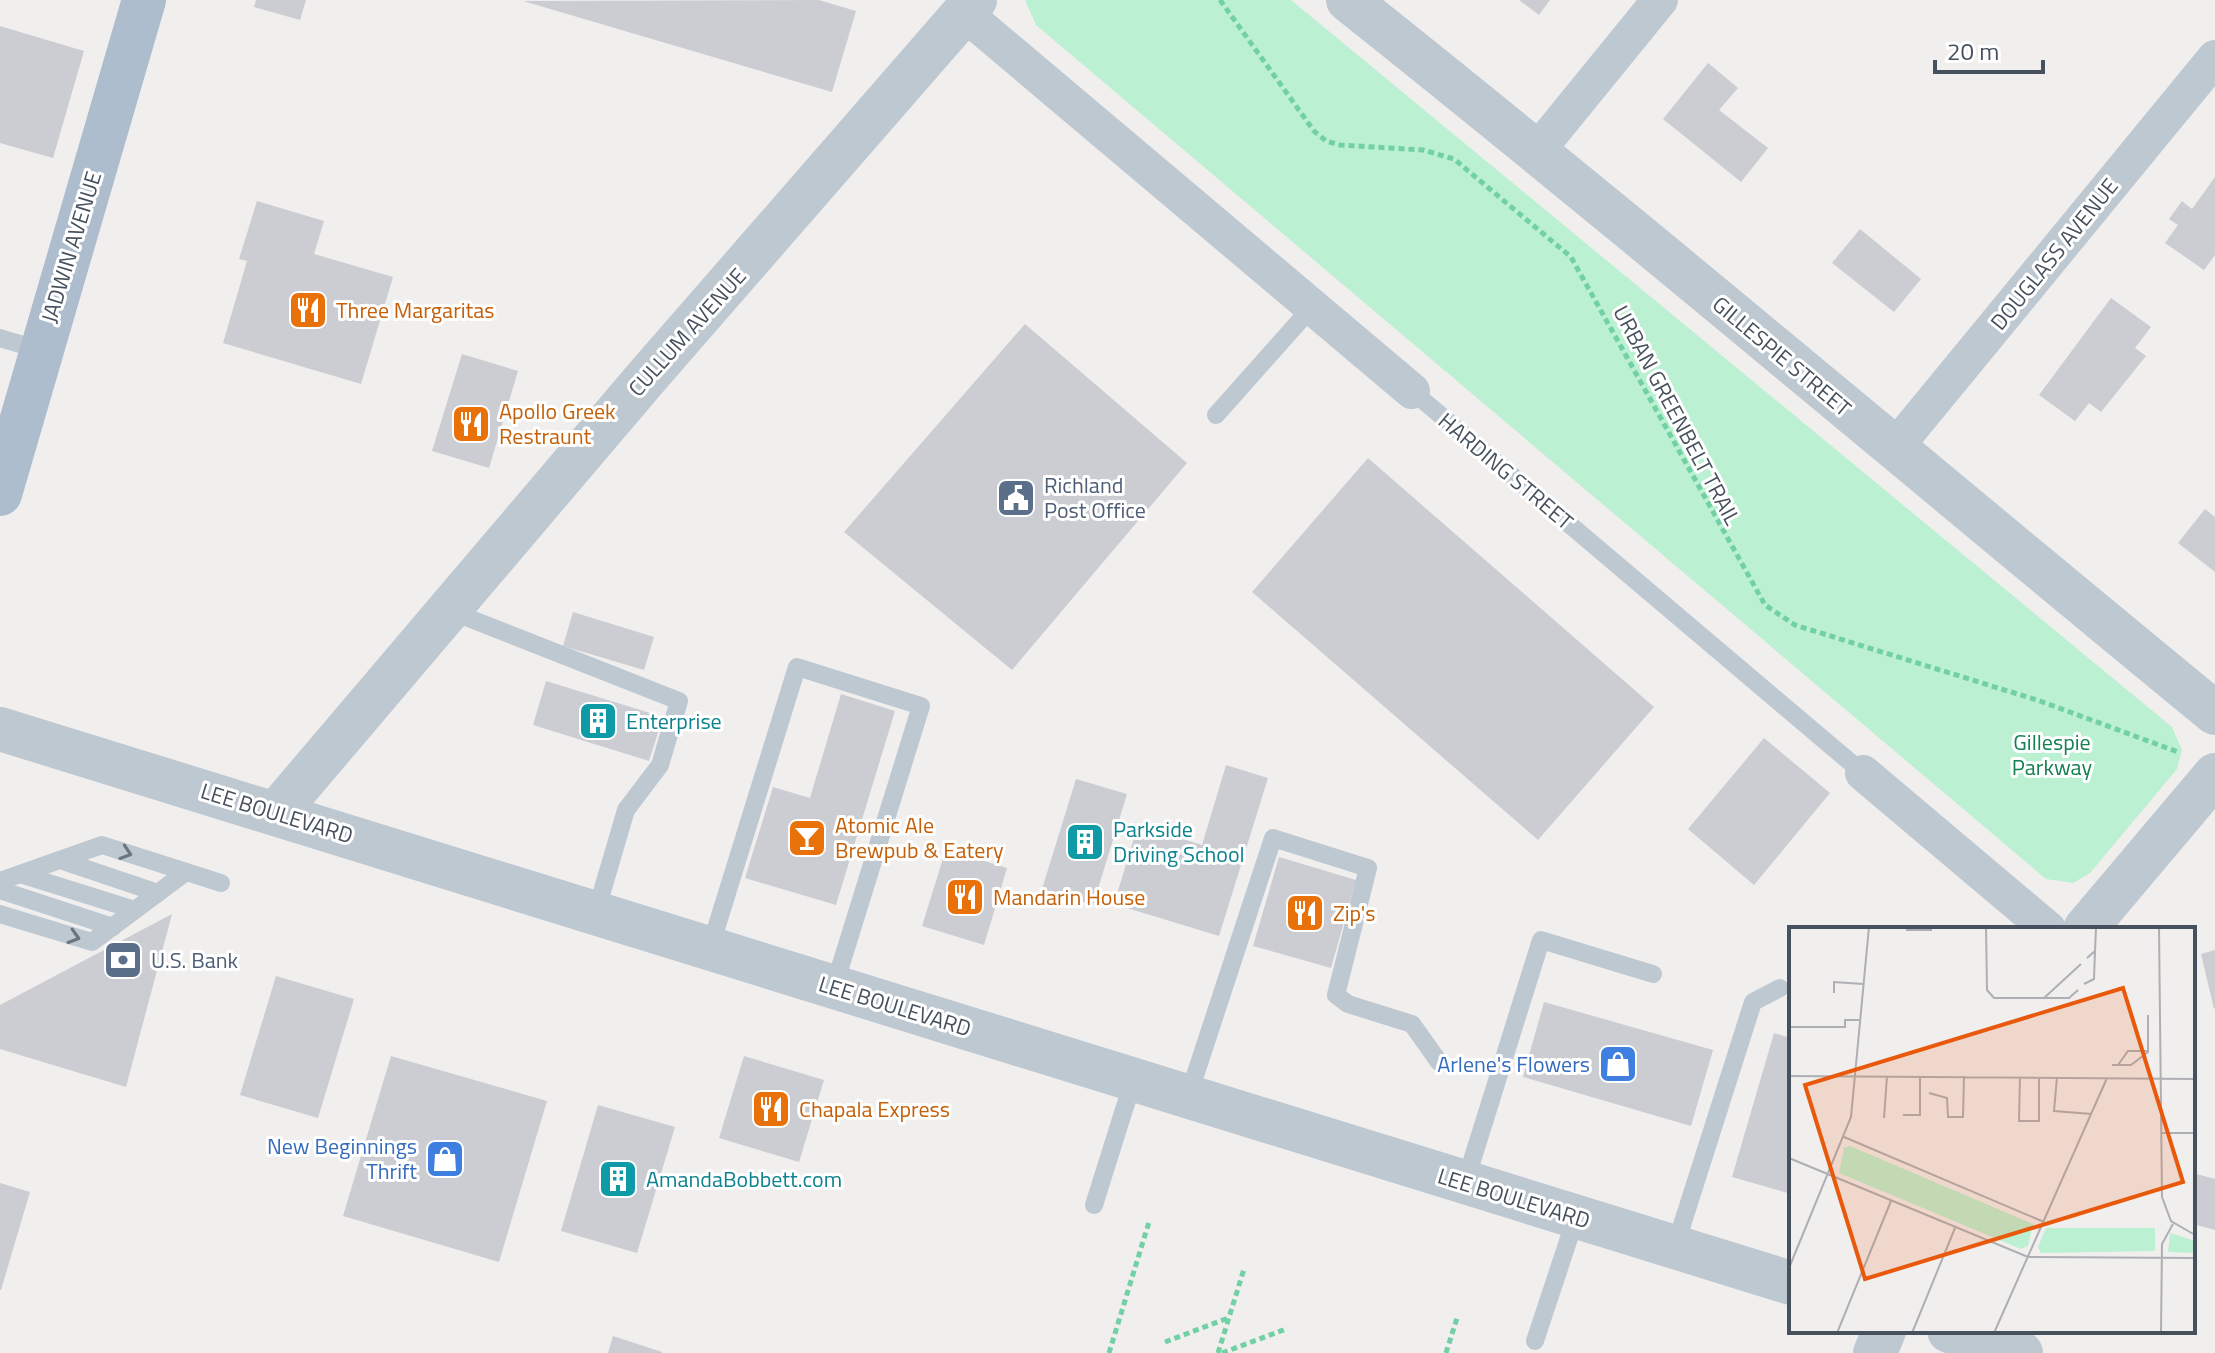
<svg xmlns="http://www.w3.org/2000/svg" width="2215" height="1353" viewBox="0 0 2215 1353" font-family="'Titillium Web',sans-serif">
	<rect width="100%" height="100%" fill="#f1eeee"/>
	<!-- green -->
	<polygon fill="#bbf0d2" points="1025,0 1291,0 2172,727 2182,750 2177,769 2090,873 2073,883 2046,879 1036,25"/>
	<!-- building -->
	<g fill="#cbcdd3">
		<polygon points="256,0 306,0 300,20 254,7"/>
		<polygon points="819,0 856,11 832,92 523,1"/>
		<polygon points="1519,0 1550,0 1539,15"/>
		<polygon points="0,26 84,51 53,158 0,143"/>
		<polygon points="1708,63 1738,88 1719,110 1768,148 1741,182 1663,119"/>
		<polygon points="2215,177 2215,255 2204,270 2165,243 2178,225 2169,219 2182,201 2192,209"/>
		<polygon points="257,201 324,221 314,254 393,277 361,384 223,343 247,261 239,259"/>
		<polygon points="1860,229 1921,279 1894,312 1832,263"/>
		<polygon points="2111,298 2151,327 2135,348 2146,356 2101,412 2089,403 2075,421 2039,395"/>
		<polygon points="1025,324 1187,463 1012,670 844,532"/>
		<polygon points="462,354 518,371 489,468 432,451"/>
		<polygon points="1368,458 1654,707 1538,840 1252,592"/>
		<polygon points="2205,509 2215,517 2215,572 2178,543"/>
		<polygon points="573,612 654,637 644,670 563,646"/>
		<polygon points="546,681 663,717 649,761 533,725"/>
		<polygon points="841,694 895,711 836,905 745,878 773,787 810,798"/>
		<polygon points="1764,738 1830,793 1754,885 1688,829"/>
		<polygon points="1226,765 1268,778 1219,936 1114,904 1138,825 1202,845"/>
		<polygon points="1076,779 1127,794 1093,905 1042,889"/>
		<polygon points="946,849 1007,868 984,945 922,926"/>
		<polygon points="1279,857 1356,880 1331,968 1253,946"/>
		<polygon points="172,914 126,1087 0,1049 0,1005"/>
		<polygon points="2215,950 2215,1008 2214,1009 2201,954"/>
		<polygon points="276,976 354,999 318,1118 240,1095"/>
		<polygon points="1544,1002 1713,1050 1691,1126 1523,1077"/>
		<polygon points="1774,1033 1791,1038 1791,1194 1732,1177"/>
		<polygon points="391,1056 547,1101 499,1262 343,1216"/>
		<polygon points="744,1056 824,1080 799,1162 719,1138"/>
		<polygon points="598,1105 675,1127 637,1253 561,1231"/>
		<polygon points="2193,1173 2215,1179 2215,1230 2193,1224"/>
		<polygon points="0,1183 30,1192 1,1290 0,1290"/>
		<polygon points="613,1336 662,1352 662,1353 608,1353"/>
	</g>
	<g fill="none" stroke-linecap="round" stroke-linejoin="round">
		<!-- path -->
		<g stroke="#72d0a5" stroke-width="5" stroke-dasharray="6 4" stroke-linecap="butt">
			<polyline points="1220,0 1314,131 1326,141 1340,145 1423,150 1454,159 1571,257 1765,605 1795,625 2040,701 2178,752"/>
			<polyline points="1165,1342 1228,1318"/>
			<polyline points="1109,1353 1149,1222"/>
			<polyline points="1218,1353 1244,1269"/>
			<polyline points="1222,1353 1286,1329"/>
			<polyline points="1446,1353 1457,1318"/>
		</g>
		<!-- service -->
		<g stroke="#bec8d1" stroke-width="18">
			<polyline points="0,338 40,350"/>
			<polyline points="1412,391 1863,773"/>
			<polyline points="1216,415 1312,307"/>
			<polyline points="448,610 679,701 660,765 626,810 596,912"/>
			<polyline points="60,860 158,893"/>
			<polyline points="20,874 135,910"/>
			<polyline points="0,881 102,845 221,883"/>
			<polyline points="0,890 113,927"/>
			<polyline points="0,914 92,942 186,872"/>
			<polyline points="710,948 797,667 921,706 834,987"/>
			<polyline points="1188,1097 1273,838 1368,868 1336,995 1348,1004 1412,1024 1439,1062"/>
			<polyline points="1465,1183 1541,940 1653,974"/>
			<polyline points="1094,1205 1133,1081"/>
			<polyline points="1675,1247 1753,1002 1780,988"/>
			<polyline points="1535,1341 1576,1217"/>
		</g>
		<!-- minor -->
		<g stroke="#bec8d1" stroke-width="36">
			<polyline points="964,13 1412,391"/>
			<polyline points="1537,151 1660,0"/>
			<polyline points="1893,450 2215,58"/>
			<polyline points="1863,773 2048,929"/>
		</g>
		<!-- tertiary -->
		<g stroke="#bec8d1" stroke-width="44">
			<path d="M1348 0C1641 233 1926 476 2215 713"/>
			<polyline points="0,729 1791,1283"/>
			<polyline points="277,812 645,379 975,0"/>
			<polyline points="2085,929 2215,775"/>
			<polyline points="1949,1331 2021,1353"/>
			<polyline points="1875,1353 1884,1331"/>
		</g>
		<!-- primary -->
		<polyline stroke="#adbdce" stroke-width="44" points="0,494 144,0"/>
	</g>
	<!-- one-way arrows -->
	<defs><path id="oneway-chevron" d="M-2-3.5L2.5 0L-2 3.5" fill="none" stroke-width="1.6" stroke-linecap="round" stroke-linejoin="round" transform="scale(2)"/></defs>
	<g stroke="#6a7580">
		<use href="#oneway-chevron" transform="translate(126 853) rotate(18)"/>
		<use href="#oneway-chevron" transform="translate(74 937) rotate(17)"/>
	</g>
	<!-- icons -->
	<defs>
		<symbol id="restaurant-square" viewBox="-11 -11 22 22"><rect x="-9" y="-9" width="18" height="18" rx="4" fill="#e8710a" stroke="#fff"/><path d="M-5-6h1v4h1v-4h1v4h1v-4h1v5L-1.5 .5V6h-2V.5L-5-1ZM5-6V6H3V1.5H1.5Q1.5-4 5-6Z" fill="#fff"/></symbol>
		<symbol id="civic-square" viewBox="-11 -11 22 22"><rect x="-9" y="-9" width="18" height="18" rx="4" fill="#5c6f8a" stroke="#fff"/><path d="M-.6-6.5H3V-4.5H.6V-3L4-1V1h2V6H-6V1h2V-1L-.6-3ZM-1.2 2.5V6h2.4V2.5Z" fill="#fff"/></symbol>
		<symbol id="building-square" viewBox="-11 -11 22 22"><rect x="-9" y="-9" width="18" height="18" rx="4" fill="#0f9aa8" stroke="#fff"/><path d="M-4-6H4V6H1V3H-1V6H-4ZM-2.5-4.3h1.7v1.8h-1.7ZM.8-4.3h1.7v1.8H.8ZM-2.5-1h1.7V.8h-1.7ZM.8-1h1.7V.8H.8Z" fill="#fff"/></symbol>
		<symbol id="bar-square" viewBox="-11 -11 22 22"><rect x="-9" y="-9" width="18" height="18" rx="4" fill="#e8710a" stroke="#fff"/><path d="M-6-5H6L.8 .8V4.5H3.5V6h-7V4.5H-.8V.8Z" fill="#fff"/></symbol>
		<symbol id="bank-square" viewBox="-11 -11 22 22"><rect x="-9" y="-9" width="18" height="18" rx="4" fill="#5c6f8a" stroke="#fff"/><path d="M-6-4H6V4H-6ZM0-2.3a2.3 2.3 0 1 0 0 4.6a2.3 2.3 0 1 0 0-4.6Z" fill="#fff"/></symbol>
		<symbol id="shop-square" viewBox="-11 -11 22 22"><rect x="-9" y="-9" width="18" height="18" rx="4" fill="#3f7fe0" stroke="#fff"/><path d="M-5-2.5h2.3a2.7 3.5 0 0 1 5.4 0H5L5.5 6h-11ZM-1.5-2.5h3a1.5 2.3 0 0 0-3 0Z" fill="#fff"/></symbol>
	</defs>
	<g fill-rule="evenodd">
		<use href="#restaurant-square" x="286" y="288" width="44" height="44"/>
		<use href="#restaurant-square" x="449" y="402" width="44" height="44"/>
		<use href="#civic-square" x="994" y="476" width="44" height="44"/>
		<use href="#building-square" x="576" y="699" width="44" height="44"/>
		<use href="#bar-square" x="785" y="816" width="44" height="44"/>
		<use href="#building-square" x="1063" y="820" width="44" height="44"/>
		<use href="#restaurant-square" x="943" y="875" width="44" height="44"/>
		<use href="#restaurant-square" x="1283" y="891" width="44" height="44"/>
		<use href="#bank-square" x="101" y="938" width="44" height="44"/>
		<use href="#shop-square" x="1596" y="1042" width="44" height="44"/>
		<use href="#restaurant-square" x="749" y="1087" width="44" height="44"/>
		<use href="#shop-square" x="423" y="1137" width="44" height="44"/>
		<use href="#building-square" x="596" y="1157" width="44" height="44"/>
	</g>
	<g text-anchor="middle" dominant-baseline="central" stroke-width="6" stroke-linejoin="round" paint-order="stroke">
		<!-- street labels -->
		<g font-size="22" fill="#46515d" stroke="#fff">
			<text transform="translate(71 247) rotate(-73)">JADWIN AVENUE</text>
			<text transform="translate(2054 254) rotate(-51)">DOUGLASS AVENUE</text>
			<text transform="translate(687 332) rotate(-48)">CULLUM AVENUE</text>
			<text transform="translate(1782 356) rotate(40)">GILLESPIE STREET</text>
			<text transform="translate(1677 415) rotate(62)">URBAN GREENBELT TRAIL</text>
			<text transform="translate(1506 471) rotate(40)">HARDING STREET</text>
			<text transform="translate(277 813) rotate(17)">LEE BOULEVARD</text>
			<text transform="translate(895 1006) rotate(17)">LEE BOULEVARD</text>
			<text transform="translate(1514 1198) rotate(17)">LEE BOULEVARD</text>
		</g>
		<!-- food labels -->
		<g font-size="22" fill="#c56008" stroke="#fff" text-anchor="start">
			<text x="336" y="310">Three Margaritas</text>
			<text x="499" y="411">Apollo Greek<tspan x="499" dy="25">Restraunt</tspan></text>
			<text x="835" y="825">Atomic Ale<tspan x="835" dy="25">Brewpub &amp; Eatery</tspan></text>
			<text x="993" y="897">Mandarin House</text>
			<text x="1333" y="913">Zip's</text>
			<text x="799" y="1109">Chapala Express</text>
		</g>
		<!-- service labels -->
		<g font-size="22" fill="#4e5e75" stroke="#fff" text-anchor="start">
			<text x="1044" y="485">Richland<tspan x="1044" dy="25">Post Office</tspan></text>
			<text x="151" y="960">U.S. Bank</text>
		</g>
		<!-- culture labels -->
		<g font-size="22" fill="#0d838f" stroke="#fff" text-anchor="start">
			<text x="626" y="721">Enterprise</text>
			<text x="1113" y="829">Parkside<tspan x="1113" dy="25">Driving School</tspan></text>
			<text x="646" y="1179">AmandaBobbett.com</text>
		</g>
		<!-- park labels -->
		<g font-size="22" fill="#14814e" stroke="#fff">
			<text x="2052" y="742">Gillespie<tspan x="2052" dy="25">Parkway</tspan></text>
		</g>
		<!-- shop labels -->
		<g font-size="22" fill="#366cbe" stroke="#fff" text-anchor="end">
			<text x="1590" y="1064">Arlene's Flowers</text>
			<text x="417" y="1146">New Beginnings<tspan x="417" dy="25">Thrift</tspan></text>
		</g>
	</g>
	<!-- overview -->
	<g transform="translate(1789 927)">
		<rect width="406" height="406" fill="#f1eeee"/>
		<path d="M61 219 244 297 239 319 232 322 50 246 55 221ZM257 301H366V324L252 326 249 320ZM381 306 406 314V326L379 325Z" fill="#bbf0d2"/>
		<path fill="none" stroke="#adafb4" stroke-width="2" d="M197 0 198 63 205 71H255L292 37M370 0 373 270 382 294 406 308M117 3H143M298 31 306 24 307 0M295 57 305 52 306 24M45 66V55L74 57M255 71H280L289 63M0 100H56V93H70M323 138H342L359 125V88M329 138 339 124H359M0 149 406 152M231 150 230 194H250V150M268 150 265 184 303 187M140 166 158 171 159 190H174L175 149M114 188H131V149M95 191 98 149M373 206H406M55 210 255 295M0 231 239 330 406 331M0 341 62 190 80 0M48 406 102 274M123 406 166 301M205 406 318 151M372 406 373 317 384 297"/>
		<path fill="#e8590c" fill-opacity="0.15" stroke="#e8590c" stroke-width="4" d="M334 61 394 255 76 352 16 158Z"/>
		<rect width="406" height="406" fill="none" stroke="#46515d" stroke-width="4"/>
	</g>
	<!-- scale -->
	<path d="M1935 60v12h108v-12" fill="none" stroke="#46515d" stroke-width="4"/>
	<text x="1947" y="60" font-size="24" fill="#46515d" stroke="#ffffff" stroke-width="6" paint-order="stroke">20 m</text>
</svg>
